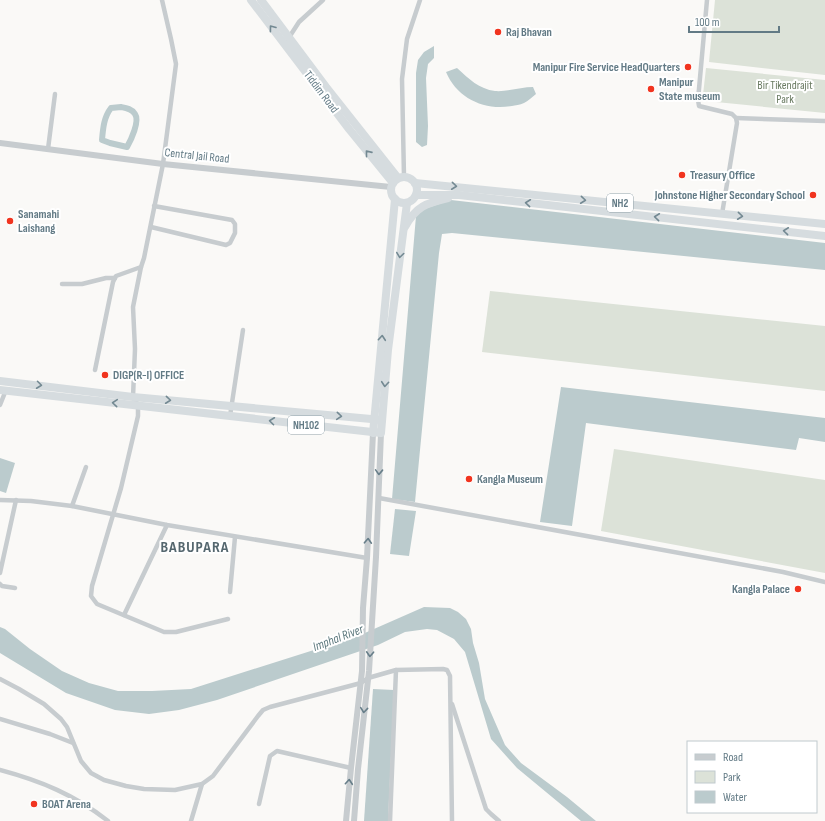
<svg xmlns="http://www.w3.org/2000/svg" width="825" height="821" viewBox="0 0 825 821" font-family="'Sofia Sans Condensed',sans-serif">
	<rect width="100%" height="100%" fill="#faf9f7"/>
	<!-- green -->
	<g fill="#dce2d8">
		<polygon points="715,0 825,0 825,75 709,62"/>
		<polygon points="706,68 825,80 825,113 706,101 703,95"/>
		<polygon points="490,291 825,326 825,391 482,352"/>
		<polygon points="614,449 825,480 825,573 601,531"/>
	</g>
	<!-- water -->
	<g fill="#bbcbcd">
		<polygon points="434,46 434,58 428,64 426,78 428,126 427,145 422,147 416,142 416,73 418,60 424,52"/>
		<path d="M457 68C469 79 479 89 495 91 507 92 521 87 533 87L536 94C532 97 528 101 524 103 520 105 515 105 512 106 484 111 457 98 446 72Z"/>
		<polygon points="451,200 825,243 825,270 452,233 442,234 439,253 415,502 392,499 416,216 421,210"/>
		<polygon points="561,387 825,418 825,442 799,438 796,450 586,423 572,526 540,522"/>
		<polygon points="0,458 15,463 6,493 0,491"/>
		<polygon points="395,509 416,511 409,556 390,554"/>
		<polygon points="424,607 450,608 458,612 466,619 471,629 473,643 479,663 485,699 505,745 521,763 567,797 596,821 581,821 517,768 491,739 465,652 454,639 437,630 427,629 405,632 378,645 217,700 179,710 149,714 115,710 66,693 0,653 0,627 5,629 30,649 62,671 89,683 118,691 152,691 191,689 358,636"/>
		<polygon points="373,689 394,690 388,821 364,821"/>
	</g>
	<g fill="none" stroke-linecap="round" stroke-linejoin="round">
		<!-- canal -->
		<path stroke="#bbcbcd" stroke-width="6" d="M121 107C126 108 132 109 135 114 140 121 131 140 127 147L110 143 102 140C103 128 104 117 111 108Z"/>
		<!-- minor -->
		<g stroke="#c7cccf" stroke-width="4.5">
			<polyline points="707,0 698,100 699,106 732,114 736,118 737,123 722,214"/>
			<polyline points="288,39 299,22 323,0"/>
			<polyline points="736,118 825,121"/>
			<polyline points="48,149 55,94"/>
			<polyline points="404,177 402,79 407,39 420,0"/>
			<polyline points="151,227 226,245 230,243 235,233 235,224 232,220 154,206"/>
			<polyline points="141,267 133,307 135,349 133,397 138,405 138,416 121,488 92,586 91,596 97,604 164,632 176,632 228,619"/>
			<polyline points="62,284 82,284 106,278 115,278"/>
			<polyline points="95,370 113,282 116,276 141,267 144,258 163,164 176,64 171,39 162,0"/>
			<polyline points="0,405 6,390"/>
			<polyline points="230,416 243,330"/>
			<polyline points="379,498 783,572 825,582"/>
			<polyline points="0,500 31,501 72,506 167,525 367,558"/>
			<polyline points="72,506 86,467"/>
			<polyline points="0,573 16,500"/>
			<polyline points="0,584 2,586 15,588"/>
			<polyline points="230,592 235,537"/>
			<polyline points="124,615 167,525"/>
			<polyline points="0,679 19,689 44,704 61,719 67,727 81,761 91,773 104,780 126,786 144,789 175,790 202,784 213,776 258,716 263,710 270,707 361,683 368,678 396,670"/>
			<polyline points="452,704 486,809 491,814 499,821"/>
			<polyline points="0,719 50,734 73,743"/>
			<path d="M0 770C41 781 75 795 108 821"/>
			<polyline points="259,804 270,756 277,751 351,768"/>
			<polyline points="191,821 202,784"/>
			<polyline points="390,821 396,670 443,669 447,670 450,676 452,821"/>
		</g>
		<!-- tertiary -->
		<g stroke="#c7cccf" stroke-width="6">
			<polyline points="0,143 163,164 391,187"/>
			<polyline points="346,821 351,768 362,671 363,608 367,558 373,433"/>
			<polyline points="354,821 358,769 369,671 376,557 381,433"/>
		</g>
		<!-- trunk -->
		<g stroke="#d6dcdf" stroke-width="8">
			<polyline points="251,0 349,129 393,183"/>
			<polyline points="261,0 326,87 398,178"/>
			<circle cx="404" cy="190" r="13"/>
			<polyline points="415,183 825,224"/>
			<polyline points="416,195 459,195 825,236"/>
			<path d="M405 227C416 206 427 203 448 198"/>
			<polyline points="0,381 133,397 382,420"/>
			<polyline points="0,390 381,433 388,350 407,203"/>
			<polyline points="373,433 395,199"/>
		</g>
	</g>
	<!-- one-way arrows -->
	<defs><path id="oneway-chevron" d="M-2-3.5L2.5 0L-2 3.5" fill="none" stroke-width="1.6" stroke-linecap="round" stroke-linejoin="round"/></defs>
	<g stroke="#738992">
		<use href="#oneway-chevron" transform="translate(272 28) rotate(-127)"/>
		<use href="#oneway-chevron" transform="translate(368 153) rotate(-129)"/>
		<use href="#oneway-chevron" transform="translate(454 186) rotate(6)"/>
		<use href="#oneway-chevron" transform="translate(583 200) rotate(6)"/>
		<use href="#oneway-chevron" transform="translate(528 203) rotate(-174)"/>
		<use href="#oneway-chevron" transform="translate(740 216) rotate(6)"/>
		<use href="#oneway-chevron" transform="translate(657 217) rotate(-174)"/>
		<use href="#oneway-chevron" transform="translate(786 231) rotate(-174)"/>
		<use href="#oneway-chevron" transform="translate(400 255) rotate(98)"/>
		<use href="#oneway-chevron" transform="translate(382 338) rotate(-85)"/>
		<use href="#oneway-chevron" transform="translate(385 384) rotate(95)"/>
		<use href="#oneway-chevron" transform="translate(39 385) rotate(7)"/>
		<use href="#oneway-chevron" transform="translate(168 400) rotate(6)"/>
		<use href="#oneway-chevron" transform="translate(115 403) rotate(-175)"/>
		<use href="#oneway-chevron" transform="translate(339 416) rotate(5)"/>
		<use href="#oneway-chevron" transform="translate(272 421) rotate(-173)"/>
	</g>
	<g stroke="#677e89">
		<use href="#oneway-chevron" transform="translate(379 472) rotate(92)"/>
		<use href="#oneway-chevron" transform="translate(368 541) rotate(-87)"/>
		<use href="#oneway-chevron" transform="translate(370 654) rotate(93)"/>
		<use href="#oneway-chevron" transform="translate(364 710) rotate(96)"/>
		<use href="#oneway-chevron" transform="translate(349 782) rotate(-85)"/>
	</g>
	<!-- markers -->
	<g fill="#f1341f" stroke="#fff" stroke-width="1.5">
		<circle cx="498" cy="32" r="4"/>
		<circle cx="688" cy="67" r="4"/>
		<circle cx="651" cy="89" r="4"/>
		<circle cx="682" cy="175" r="4"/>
		<circle cx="813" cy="195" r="4"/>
		<circle cx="10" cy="221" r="4"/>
		<circle cx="105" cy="375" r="4"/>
		<circle cx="469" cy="479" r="4"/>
		<circle cx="798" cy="589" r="4"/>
		<circle cx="34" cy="804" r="4"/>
	</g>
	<g text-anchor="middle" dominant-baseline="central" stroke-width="4" stroke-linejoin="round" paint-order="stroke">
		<!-- shield labels -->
		<g fill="#fff" stroke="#91a2aa" stroke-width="1">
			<rect x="607" y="194" width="26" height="18" rx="3"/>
			<rect x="288" y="416" width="36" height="18" rx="3"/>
		</g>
		<g font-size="11" font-weight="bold" fill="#627a85">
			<text x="620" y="203">NH2</text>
			<text x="306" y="425">NH102</text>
		</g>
		<!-- poi labels -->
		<g font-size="12" font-weight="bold" fill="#627a85" stroke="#fff" text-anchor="start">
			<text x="506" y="32">Raj Bhavan</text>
			<text x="680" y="67" text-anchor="end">Manipur Fire Service HeadQuarters</text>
			<text x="659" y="82">Manipur<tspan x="659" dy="14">State museum</tspan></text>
			<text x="690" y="175">Treasury Office</text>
			<text x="805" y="195" text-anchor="end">Johnstone Higher Secondary School</text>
			<text x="18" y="214">Sanamahi<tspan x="18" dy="14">Laishang</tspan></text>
			<text x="113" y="375">DIGP(R-I) OFFICE</text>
			<text x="477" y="479">Kangla Museum</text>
			<text x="790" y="589" text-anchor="end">Kangla Palace</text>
			<text x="42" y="804">BOAT Arena</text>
		</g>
		<!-- park labels -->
		<g font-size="12" fill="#6a7b62" stroke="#fff">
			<text x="785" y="85">Bir Tikendrajit<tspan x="785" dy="14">Park</tspan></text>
		</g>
		<!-- street labels -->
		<g font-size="12" fill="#627a85" stroke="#fff">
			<text transform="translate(321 92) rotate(53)">Tiddim Road</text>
			<text transform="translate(197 156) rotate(6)">Central Jail Road</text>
		</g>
		<!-- water labels -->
		<g font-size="13" font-style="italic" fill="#5d797e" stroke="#fff">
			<text transform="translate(338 638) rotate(-21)">Imphal River</text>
		</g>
		<!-- district labels -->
		<g font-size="16" font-weight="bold" letter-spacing="1" fill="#55676f" stroke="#fff">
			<text x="195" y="547">BABUPARA</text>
		</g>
	</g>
	<!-- legend -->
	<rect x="687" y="741" width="130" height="72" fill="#ffffff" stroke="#c0cace"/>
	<rect x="695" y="754" width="20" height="6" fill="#c7cccf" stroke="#c0cace"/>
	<text x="723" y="761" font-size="12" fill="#627a85">Road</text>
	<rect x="695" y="771" width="20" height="12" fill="#dce2d8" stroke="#c0cace"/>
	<text x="723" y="781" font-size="12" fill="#627a85">Park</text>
	<rect x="695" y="791" width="20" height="12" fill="#bbcbcd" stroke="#c0cace"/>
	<text x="723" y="801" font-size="12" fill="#627a85">Water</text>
	<!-- scale -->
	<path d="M689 26v6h90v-6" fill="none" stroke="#627a85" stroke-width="2"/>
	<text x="695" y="26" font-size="12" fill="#627a85" stroke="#ffffff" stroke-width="3" paint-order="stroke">100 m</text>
</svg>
